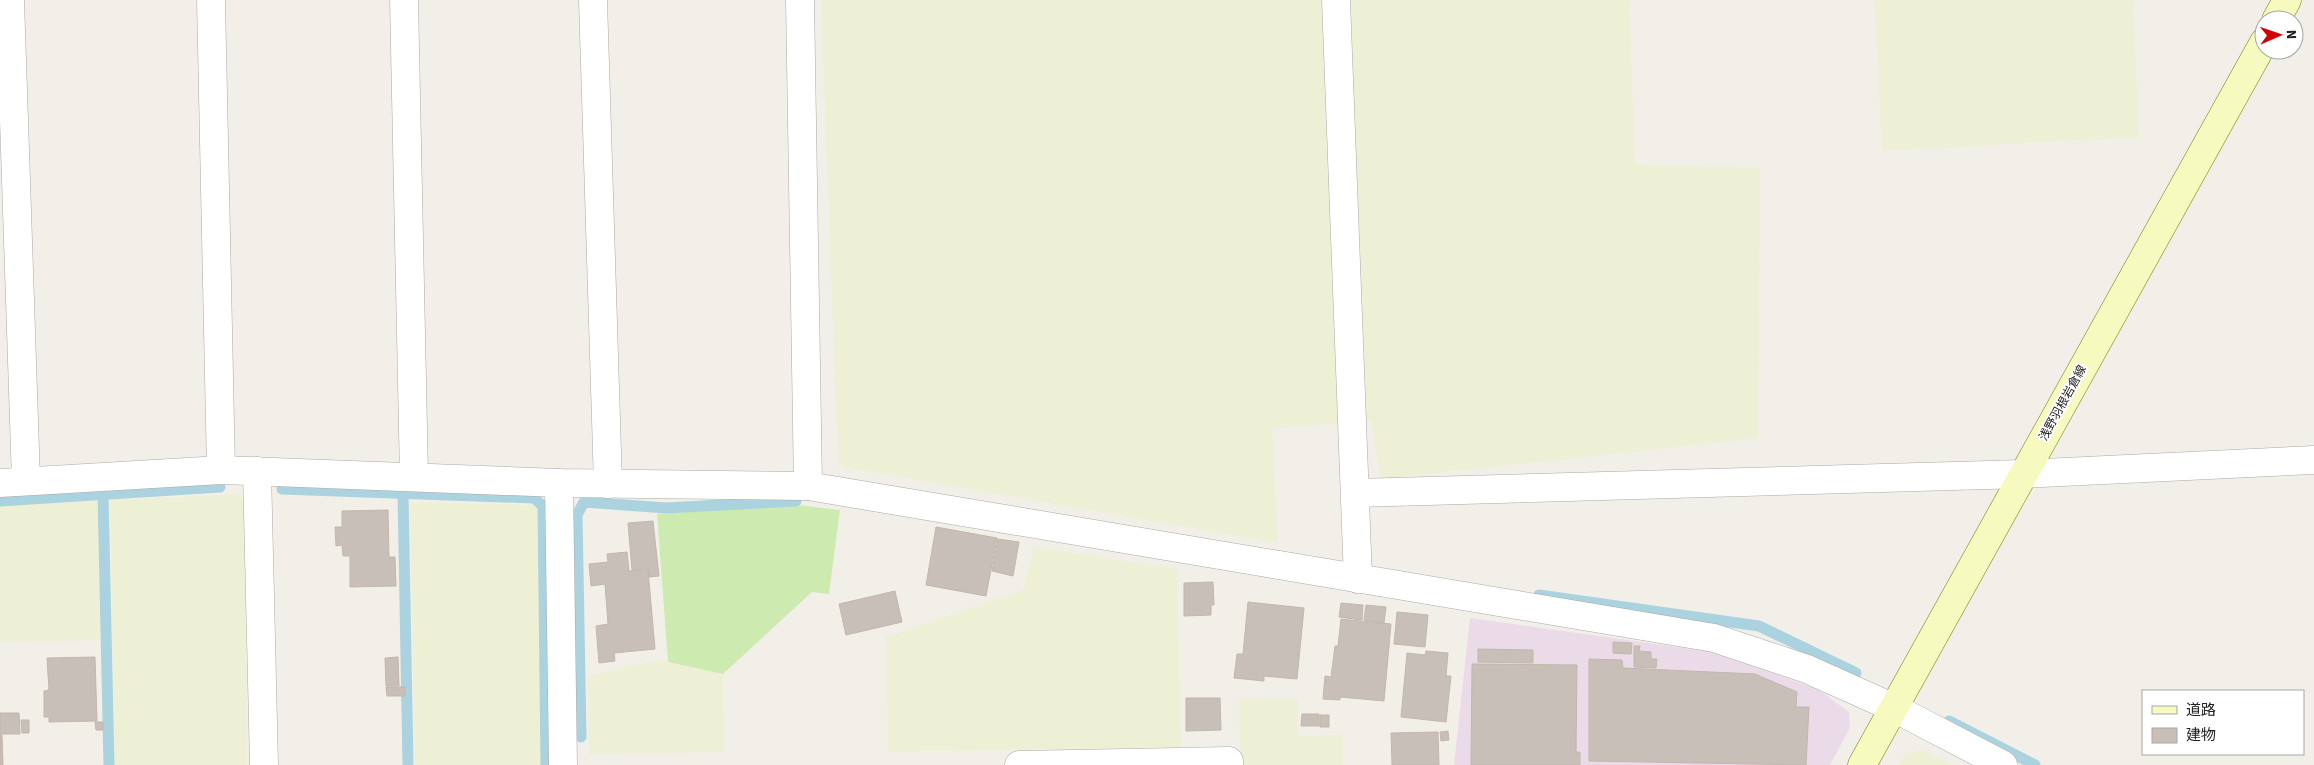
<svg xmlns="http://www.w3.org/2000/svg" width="2314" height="765" viewBox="0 0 2314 765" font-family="'Source Sans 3','Noto Sans JP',sans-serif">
	<rect width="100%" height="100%" fill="#f2efe9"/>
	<!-- industrial -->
	<polygon fill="#ebdbe8" points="1470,618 1720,653 1819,690 1849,712 1850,728 1830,765 1454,765"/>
	<!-- farmland -->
	<g fill="#eef0d5">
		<polygon points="821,0 1629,0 1635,165 1760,168 1758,438 1381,479 1371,421 1272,428 1278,543 838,466"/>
		<polygon points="1874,0 2133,0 2139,137 1882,151"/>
		<polygon points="238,494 244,501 247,765 115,765 110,500"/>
		<polygon points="99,501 101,640 0,642 0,506"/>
		<polygon points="410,502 538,505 542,765 415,765"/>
		<polygon points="1034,547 1177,569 1181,747 888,752 886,637 1023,590"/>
		<polygon points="659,660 723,674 724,752 589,754 588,676"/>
		<polygon points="1239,699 1298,699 1298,736 1343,735 1343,765 1240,765"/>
		<polygon points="1922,750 1952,765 1899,765 1905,754"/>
	</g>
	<!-- grass -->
	<polygon fill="#cdebb0" points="798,505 840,510 829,594 812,592 723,674 668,662 657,514"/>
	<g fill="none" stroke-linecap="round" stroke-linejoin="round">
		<!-- stream -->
		<g stroke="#aad3df" stroke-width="11">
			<polyline points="282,489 534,498 543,506 546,765"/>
			<polyline points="103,494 109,765"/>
			<polyline points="403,494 408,765"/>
			<polyline points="0,501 220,487"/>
			<polyline points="1539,595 1759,626 1856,673"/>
			<polyline points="1949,721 2035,765"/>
			<polyline points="581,737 577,515 584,502 666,508 796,501"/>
		</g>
	</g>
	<!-- building -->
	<g fill="#c7bfb8" stroke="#c4b6ab">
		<polygon points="388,510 389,557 395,557 396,586 350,587 350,556 343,556 342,545 336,546 335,527 342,527 342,511"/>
		<polygon points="653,521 659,576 649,577 648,569 632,570 628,523"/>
		<polygon points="936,527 997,538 986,596 926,585"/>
		<polygon points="998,539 1019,542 1013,576 992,571"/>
		<polygon points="627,552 629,571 648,570 655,649 614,653 615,661 599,663 596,626 608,624 605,584 591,586 589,564 608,562 607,554"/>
		<polygon points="1213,582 1214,605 1211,605 1211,615 1184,616 1184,583"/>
		<polygon points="895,591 902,622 846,635 839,604"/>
		<polygon points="1248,602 1304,608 1297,679 1264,676 1264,681 1234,678 1237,654 1243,654"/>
		<polygon points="1341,603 1363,605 1362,620 1339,617"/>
		<polygon points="1366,605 1386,607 1384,623 1364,620"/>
		<polygon points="1397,612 1428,615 1425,647 1394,644"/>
		<polygon points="1341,619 1391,624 1384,701 1340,697 1340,700 1323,699 1325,676 1331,677 1335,646 1338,646"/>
		<polygon points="1613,642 1632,643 1631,654 1613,653"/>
		<polygon points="1634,646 1640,646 1639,651 1651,652 1651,659 1657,659 1656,668 1634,667"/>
		<polygon points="1478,649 1533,650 1533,663 1478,662"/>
		<polygon points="1426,651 1448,653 1446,676 1451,676 1446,722 1401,717 1407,653 1425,655"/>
		<polygon points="95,657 97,721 49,722 49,717 44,717 44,691 49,690 47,658"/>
		<polygon points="398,657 399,686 386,686 385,658"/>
		<polygon points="1589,659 1622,660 1623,668 1755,674 1797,692 1796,707 1809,707 1806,765 1589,761"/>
		<polygon points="1472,664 1577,665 1576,752 1580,752 1580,765 1471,765"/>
		<polygon points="386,687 405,687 405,696 387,696"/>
		<polygon points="1186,698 1220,698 1221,730 1186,731"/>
		<polygon points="0,713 19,713 20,734 0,734"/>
		<polygon points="1302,714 1319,714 1319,726 1301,726"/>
		<rect x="1320" y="715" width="9" height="12"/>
		<polygon points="21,720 29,720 29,733 22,733"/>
		<polygon points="95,722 103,722 103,730 96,730"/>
		<polygon points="1448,731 1449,740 1441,741 1440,732"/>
		<polygon points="1438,732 1439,765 1392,765 1391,733"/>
		<polygon points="0,735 2,735 3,765 0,765"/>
	</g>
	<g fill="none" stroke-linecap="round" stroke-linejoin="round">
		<defs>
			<g id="street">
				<polyline points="10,0 26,481"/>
				<polyline points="211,0 221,470"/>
				<polyline points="404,0 414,477"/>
				<polyline points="593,0 608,484"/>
				<polyline points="800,0 808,486"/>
				<polyline points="1336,0 1358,579"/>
				<polyline points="257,471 264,765"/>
				<polyline points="0,483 221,470 559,483 808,486 1714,638 1807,669 1894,708 2003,765"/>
				<polyline points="559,483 563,765"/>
				<polyline points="1356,493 2023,474 2314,460"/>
				<polyline points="1019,765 1229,761 1229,765"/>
			</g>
			<g id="secondary">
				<polyline points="2276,20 2287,0"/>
				<polyline points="1862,765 2264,42"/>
			</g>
		</defs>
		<!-- street casing -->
		<use href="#street" stroke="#a9a9a9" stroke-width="29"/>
		<!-- secondary casing -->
		<use href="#secondary" stroke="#707d05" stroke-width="29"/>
		<!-- street -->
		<use href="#street" stroke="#fff" stroke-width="28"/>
		<!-- secondary -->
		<use href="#secondary" stroke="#f7fabf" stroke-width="28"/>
	</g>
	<g text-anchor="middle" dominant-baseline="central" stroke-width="4" stroke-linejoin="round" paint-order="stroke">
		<!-- street labels -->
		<g font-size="12" fill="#222" stroke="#fff">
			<text transform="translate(2063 403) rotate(-61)">浅野羽根岩倉線</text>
		</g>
	</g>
	<!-- legend -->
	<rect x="2142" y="690" width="162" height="65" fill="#ffffff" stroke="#a7a7a7"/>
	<rect x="2152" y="706" width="25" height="8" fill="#f7fabf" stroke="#a7a7a7"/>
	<text x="2186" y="715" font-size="15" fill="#222222">道路</text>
	<rect x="2152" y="728" width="25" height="15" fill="#c7bfb8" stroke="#a7a7a7"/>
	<text x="2186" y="740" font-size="15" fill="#222222">建物</text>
	<!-- north arrow -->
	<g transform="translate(2279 35) rotate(88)"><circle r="24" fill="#ffffff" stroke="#a7a7a7"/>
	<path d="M0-4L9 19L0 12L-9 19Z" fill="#d40000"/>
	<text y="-8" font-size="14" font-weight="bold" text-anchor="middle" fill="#222222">N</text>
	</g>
</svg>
